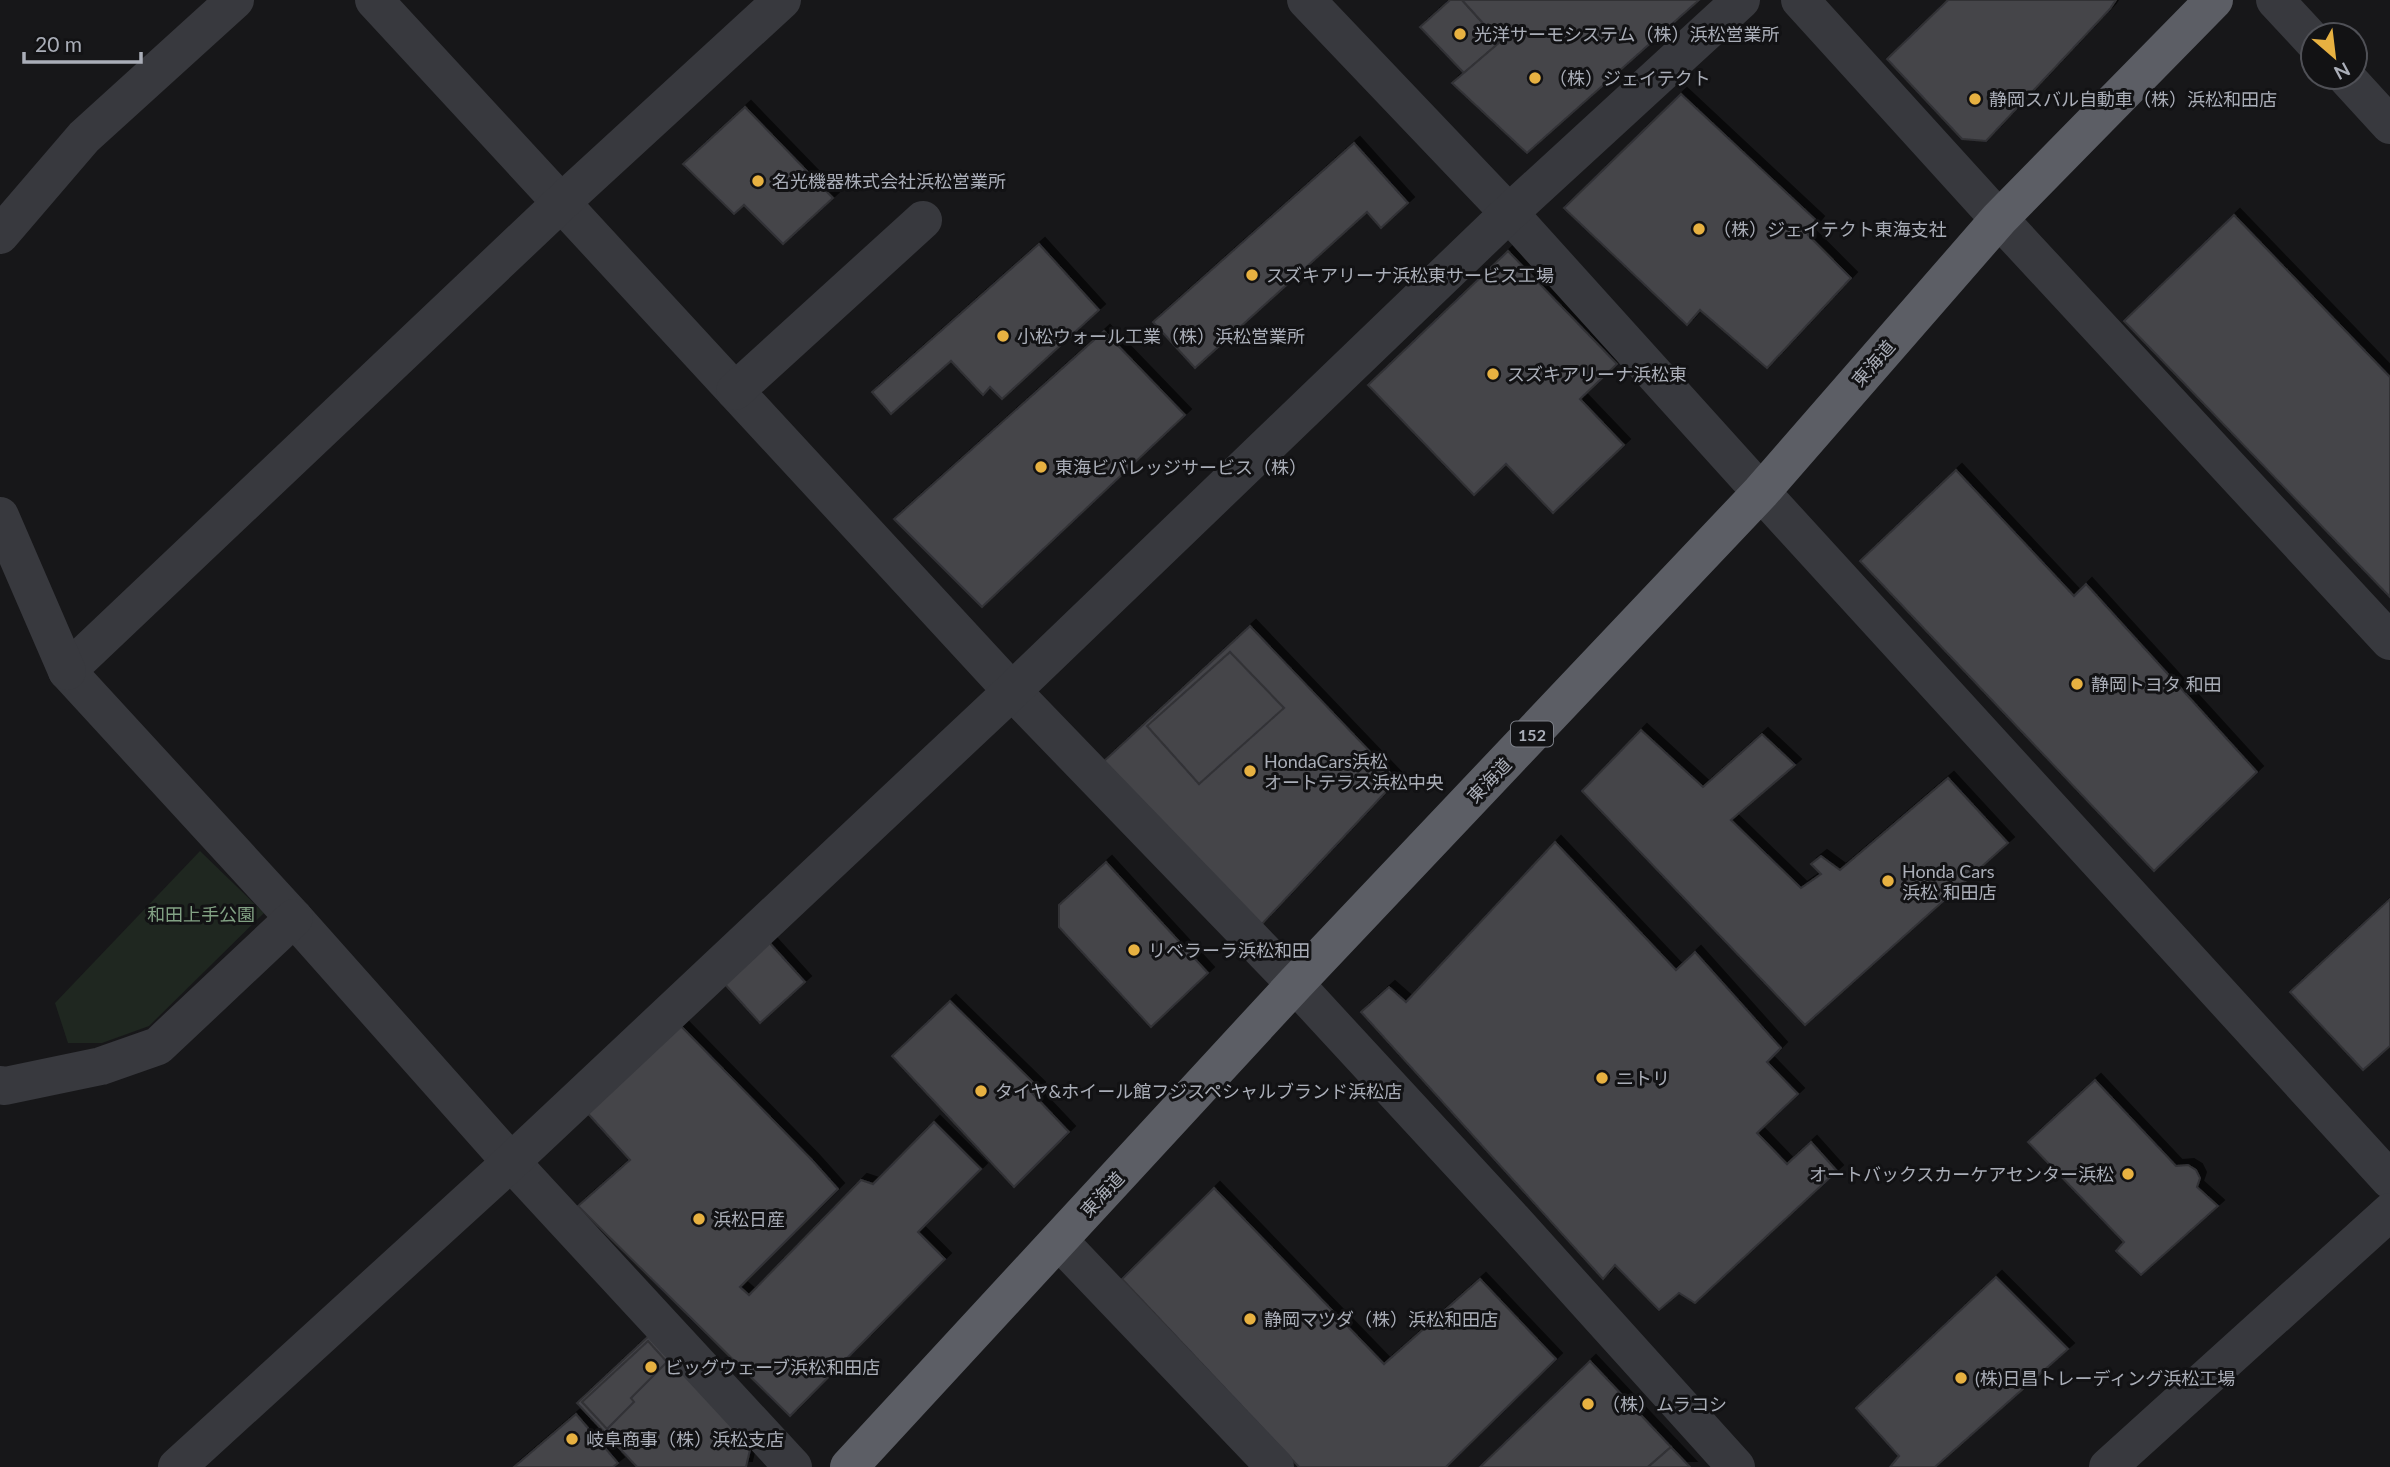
<svg xmlns="http://www.w3.org/2000/svg" width="2390" height="1467" viewBox="0 0 2390 1467" font-family="Lato,'Noto Sans JP',sans-serif">
	<defs>
		<filter id="shadow"><feDropShadow dx="6" dy="-6" stdDeviation="0" flood-color="#0009"/></filter>
	</defs>
	<rect width="100%" height="100%" fill="#171719"/>
	<!-- green -->
	<polygon fill="#1f2720" points="200,851 264,913 149,1026 102,1043 68,1043 55,1003"/>
	<!-- building -->
	<g fill="#444449" stroke="#313135" stroke-width="2" filter="url(#shadow)">
		<polygon points="1450,0 1462,0 1500,42 1464,73 1420,27"/>
		<polygon points="1462,0 1699,0 1527,153 1452,83 1500,42"/>
		<polygon points="1948,0 2116,0 2110,9 1986,141 1962,139 1887,59"/>
		<polygon points="1681,94 1818,222 1808,235 1851,278 1767,368 1700,310 1687,325 1564,208"/>
		<polygon points="745,107 833,198 783,244 744,205 734,214 683,164"/>
		<polygon points="1354,143 1408,203 1381,228 1367,212 1195,368 1153,322"/>
		<polygon points="2234,215 2390,377 2390,597 2124,321"/>
		<polygon points="1039,244 1099,310 1002,399 990,387 983,395 951,361 891,414 872,392"/>
		<polygon points="1508,251 1617,364 1580,399 1624,445 1553,513 1506,464 1474,495 1368,385"/>
		<polygon points="1104,331 1185,415 982,607 894,519"/>
		<polygon points="1956,470 2074,596 2086,584 2257,772 2154,871 1860,561"/>
		<polygon points="1250,626 1397,780 1259,927 1103,762"/>
		<polygon points="1230,652 1284,708 1199,784 1147,726"/>
		<polygon points="1641,730 1703,787 1762,734 1795,765 1731,820 1801,888 1821,874 1811,864 1821,856 1840,870 1948,778 2008,843 1805,1025 1582,791"/>
		<polygon points="1555,842 1676,970 1695,952 1781,1048 1767,1062 1798,1094 1757,1133 1787,1164 1811,1142 1837,1171 1695,1303 1679,1293 1659,1310 1615,1265 1603,1279 1361,1012 1389,987 1406,1002"/>
		<polygon points="1106,862 1208,973 1151,1027 1059,927 1059,905"/>
		<polygon points="2390,899 2390,1046 2363,1070 2290,992"/>
		<polygon points="767,940 805,982 760,1023 722,981"/>
		<polygon points="950,1001 1039,1088 1033,1094 1069,1132 1014,1187 892,1056"/>
		<polygon points="676,1021 812,1160 838,1189 740,1287 749,1295 861,1180 873,1184 934,1122 981,1169 918,1232 945,1259 790,1416 578,1206 630,1160 582,1107"/>
		<polygon points="2095,1080 2176,1166 2188,1165 2196,1170 2200,1178 2197,1187 2218,1206 2141,1275 2116,1251 2124,1242 2028,1142"/>
		<polygon points="1214,1188 1384,1364 1480,1279 1556,1359 1446,1467 1299,1467 1122,1279"/>
		<polygon points="1996,1277 2068,1349 1935,1467 1890,1467 1899,1456 1856,1408"/>
		<polygon points="653,1332 753,1437 746,1467 637,1467 577,1403"/>
		<polygon points="648,1341 667,1362 631,1398 634,1402 607,1429 582,1402"/>
		<polygon points="1590,1361 1671,1447 1648,1467 1480,1467"/>
		<polygon points="576,1414 618,1463 613,1467 514,1467"/>
		<polygon points="1671,1447 1690,1467 1648,1467"/>
	</g>
	<g fill="none" stroke-linecap="round" stroke-linejoin="round">
		<!-- minor -->
		<g stroke="#38393e" stroke-width="38">
			<polyline points="374,0 1012,691 1295,984 1513,1220 1736,1467"/>
			<polyline points="782,0 562,202 67,671 294,918 511,1162 793,1467"/>
			<polyline points="1306,0 1509,213 1761,492 2390,1180"/>
			<polyline points="1999,219 2390,641"/>
			<polyline points="0,235 84,137 235,0"/>
			<polyline points="735,391 923,220"/>
			<polyline points="0,516 67,671"/>
			<polyline points="0,1085 5,1086 101,1066 158,1046 294,918"/>
			<polyline points="1059,1241 1275,1467"/>
			<polyline points="177,1467 511,1162 1012,691 1509,213 1741,0"/>
			<polyline points="2108,1467 2390,1212"/>
		</g>
		<!-- tertiary -->
		<g stroke="#38393e" stroke-width="38">
			<polyline points="1800,0 1999,219"/>
			<polyline points="2275,0 2313,41"/>
			<polyline points="2346,77 2390,125"/>
		</g>
		<!-- trunk -->
		<polyline stroke="#5c5e65" stroke-width="38" points="849,1467 1295,984 1761,492 1999,219 2214,0"/>
	</g>
	<!-- markers -->
	<g fill="#e7b141" stroke="#121214" stroke-width="2.5">
		<circle cx="1460" cy="34" r="7"/>
		<circle cx="1535" cy="78" r="7"/>
		<circle cx="1975" cy="99" r="7"/>
		<circle cx="758" cy="181" r="7"/>
		<circle cx="1699" cy="229" r="7"/>
		<circle cx="1252" cy="275" r="7"/>
		<circle cx="1003" cy="336" r="7"/>
		<circle cx="1493" cy="374" r="7"/>
		<circle cx="1041" cy="467" r="7"/>
		<circle cx="2077" cy="684" r="7"/>
		<circle cx="1250" cy="771" r="7"/>
		<circle cx="1888" cy="881" r="7"/>
		<circle cx="1134" cy="950" r="7"/>
		<circle cx="1602" cy="1078" r="7"/>
		<circle cx="981" cy="1091" r="7"/>
		<circle cx="2128" cy="1174" r="7"/>
		<circle cx="699" cy="1219" r="7"/>
		<circle cx="1250" cy="1319" r="7"/>
		<circle cx="651" cy="1367" r="7"/>
		<circle cx="1961" cy="1378" r="7"/>
		<circle cx="1588" cy="1404" r="7"/>
		<circle cx="572" cy="1439" r="7"/>
	</g>
	<g text-anchor="middle" dominant-baseline="central" stroke-width="6" stroke-linejoin="round" paint-order="stroke">
		<!-- shield labels -->
		<rect fill="#121214" stroke="#7c7f87" stroke-width="2" x="1511" y="721.5" width="42" height="25" rx="5"/>
		<g font-size="16" font-weight="bold" fill="#aaaeb8">
			<text x="1532" y="734">152</text>
		</g>
		<!-- poi labels -->
		<g font-size="18" fill="#aaaeb8" stroke="#121214" text-anchor="start">
			<text x="1474" y="34">光洋サーモシステム（株）浜松営業所</text>
			<text x="1549" y="78">（株）ジェイテクト</text>
			<text x="1989" y="99">静岡スバル自動車（株）浜松和田店</text>
			<text x="772" y="181">名光機器株式会社浜松営業所</text>
			<text x="1713" y="229">（株）ジェイテクト東海支社</text>
			<text x="1266" y="275">スズキアリーナ浜松東サービス工場</text>
			<text x="1017" y="336">小松ウォール工業（株）浜松営業所</text>
			<text x="1507" y="374">スズキアリーナ浜松東</text>
			<text x="1055" y="467">東海ビバレッジサービス（株）</text>
			<text x="2091" y="684">静岡トヨタ 和田</text>
			<text x="1264" y="761">HondaCars浜松<tspan x="1264" dy="21">オートテラス浜松中央</tspan></text>
			<text x="1902" y="871">Honda Cars<tspan x="1902" dy="21">浜松 和田店</tspan></text>
			<text x="1148" y="950">リベラーラ浜松和田</text>
			<text x="1616" y="1078">ニトリ</text>
			<text x="995" y="1091">タイヤ&amp;ホイール館フジスペシャルブランド浜松店</text>
			<text x="2114" y="1174" text-anchor="end">オートバックスカーケアセンター浜松</text>
			<text x="713" y="1219">浜松日産</text>
			<text x="1264" y="1319">静岡マツダ（株）浜松和田店</text>
			<text x="665" y="1367">ビッグウェーブ浜松和田店</text>
			<text x="1975" y="1378">(株)日昌トレーディング浜松工場</text>
			<text x="1602" y="1404">（株）ムラコシ</text>
			<text x="586" y="1439">岐阜商事（株）浜松支店</text>
		</g>
		<!-- street labels -->
		<g font-size="18" fill="#aaaeb8" stroke="#121214">
			<text transform="translate(1873 363) rotate(-49)">東海道</text>
			<text transform="translate(1489 780) rotate(-46)">東海道</text>
			<text transform="translate(1102 1194) rotate(-47)">東海道</text>
		</g>
		<!-- park labels -->
		<g font-size="18" fill="#82a284" stroke="#121214">
			<text x="201" y="914">和田上手公園</text>
		</g>
	</g>
	<!-- north arrow -->
	<g transform="translate(2334 56) rotate(152)"><circle r="33" fill="#121214" stroke="#4f5056" stroke-width="2"/>
	<path d="M0-5L12 26L0 18L-12 26Z" fill="#e7b141"/>
	<text y="-10" font-size="19" font-weight="bold" text-anchor="middle" fill="#aaaeb8">N</text>
	</g>
	<!-- scale -->
	<path d="M24 52v10h117v-10" fill="none" stroke="#aaaeb8" stroke-width="3.5"/>
	<text x="35" y="52" font-size="21" fill="#aaaeb8" stroke="#121214" stroke-width="5" paint-order="stroke">20 m</text>
</svg>
